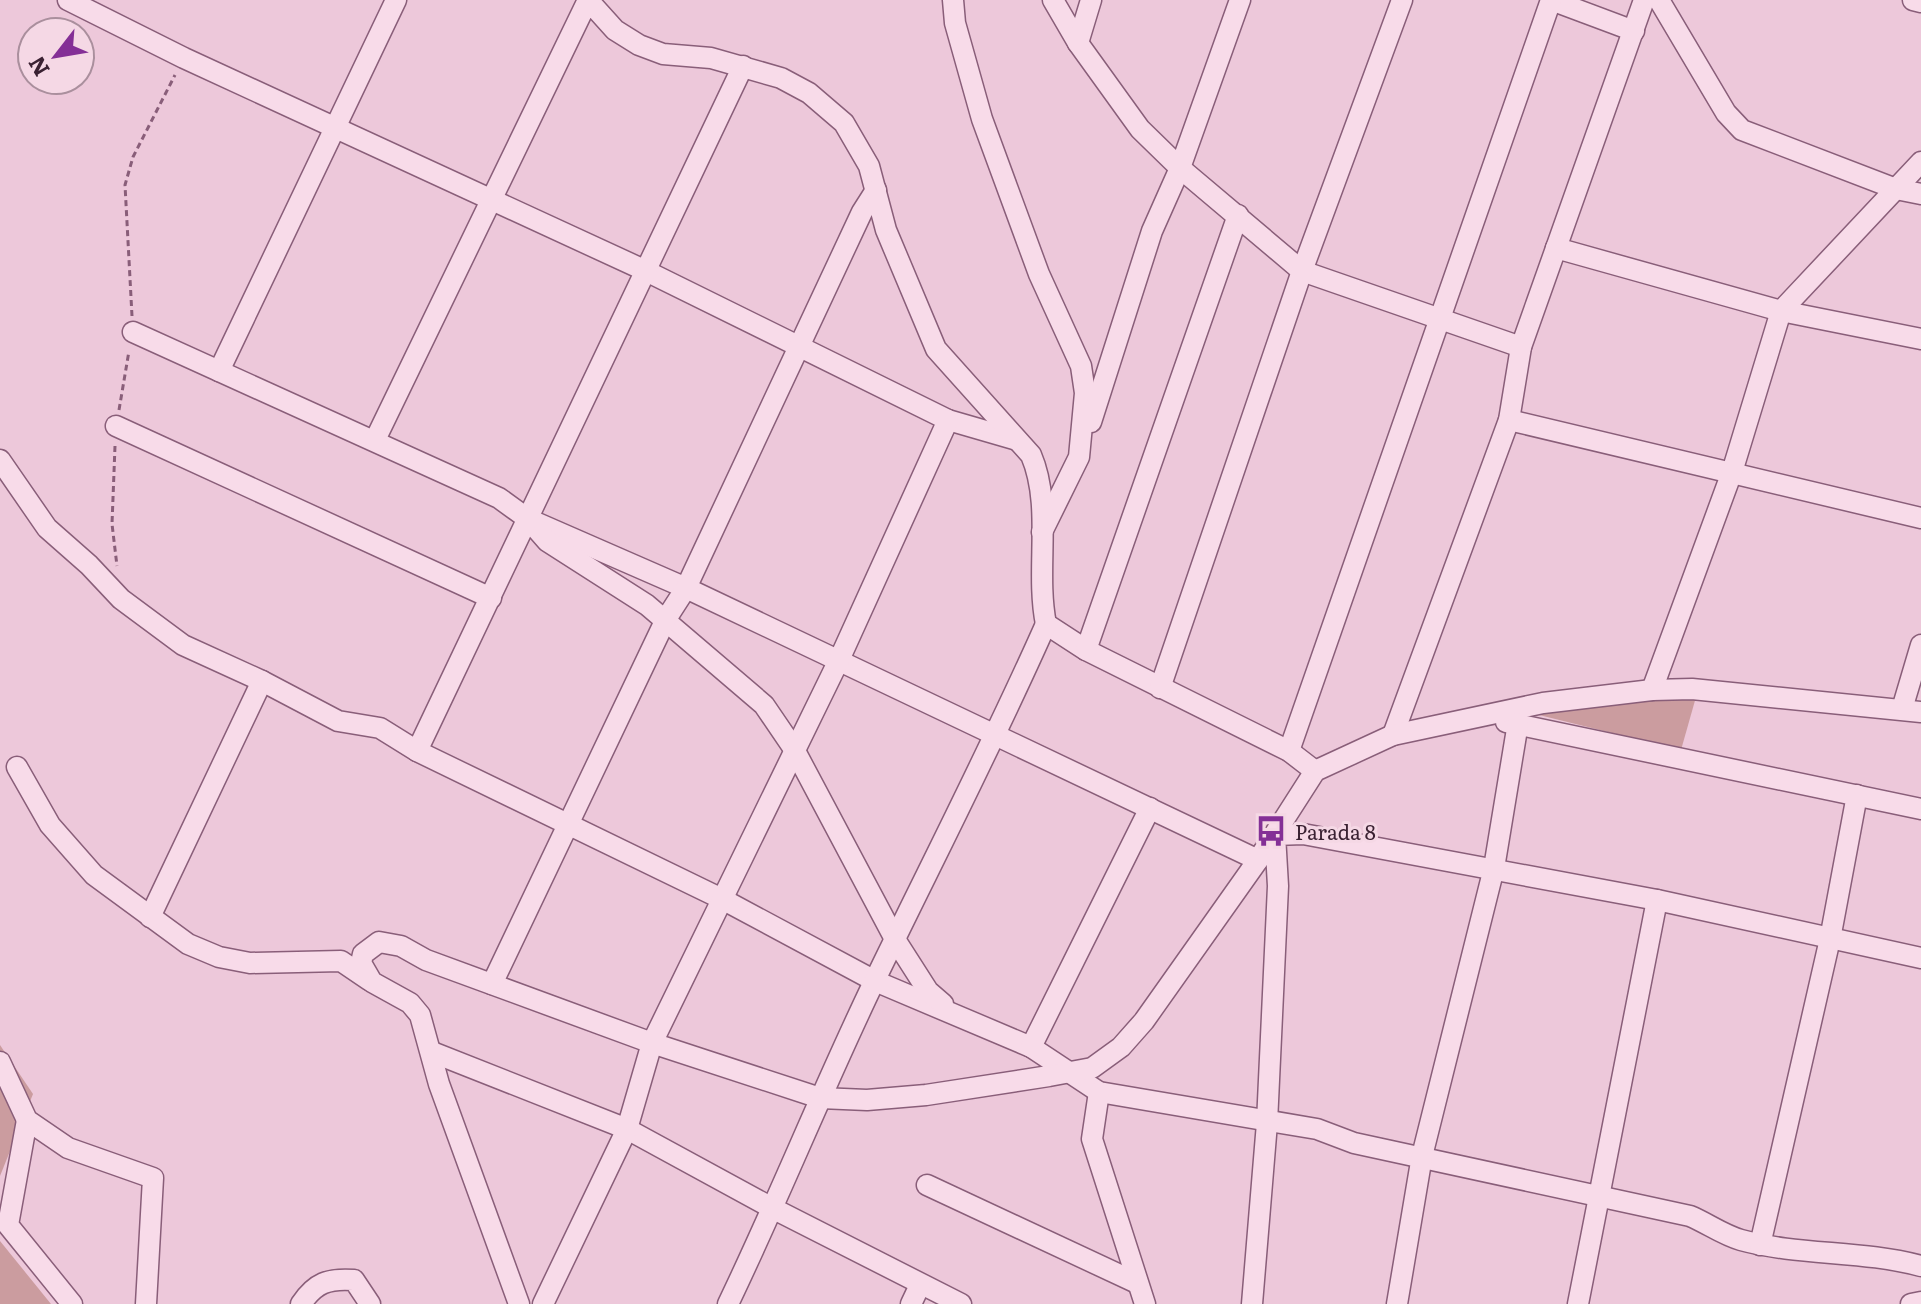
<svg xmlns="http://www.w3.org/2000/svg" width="1921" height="1304" viewBox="0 0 1921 1304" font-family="Literata,serif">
	<rect width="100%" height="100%" fill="#edc8da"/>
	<!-- green -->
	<g fill="#cb9c9f">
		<polygon points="1640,697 1696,697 1681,750 1531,713"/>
		<polygon points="0,1045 33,1094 0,1176"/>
		<polygon points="0,1241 51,1304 0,1304"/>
	</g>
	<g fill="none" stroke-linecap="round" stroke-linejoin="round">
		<defs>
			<g id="minor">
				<polyline points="68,0 184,58 644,270 948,420 1017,440"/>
				<polyline points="953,0 955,23 982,119 1039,274 1081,366 1085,393 1079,457 1042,532"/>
				<polyline points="1053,0 1078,43 1140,129 1180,168 1302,271 1521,347"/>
				<polyline points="1551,0 1634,31"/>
				<polyline points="1659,0 1726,113 1742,130 1896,189 1921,194"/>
				<polyline points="1913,0 1921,2"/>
				<polyline points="1078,43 1091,0"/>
				<polyline points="1556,248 1781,311 1921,339"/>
				<polyline points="133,332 499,498 528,519 686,588 1258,860"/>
				<polyline points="219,371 396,0"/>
				<polyline points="1509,420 1921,518"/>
				<polyline points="1091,422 1152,231 1180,168 1240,0"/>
				<polyline points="116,426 491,598"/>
				<path d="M375 440 588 0 615 30 639 45 663 54 711 58 781 78 809 93 844 123 869 166 886 230 936 349 1031 455C1053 506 1035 570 1046 624L1086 650 1289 751 1315 771"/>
				<path d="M0 460 47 528 89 565 121 599 183 645 262 681 338 721 380 728 417 751 722 899 875 981 1031 1047 1099 1092 1317 1129 1354 1143 1690 1216C1707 1223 1723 1235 1741 1240 1800 1256 1862 1250 1921 1266"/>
				<polyline points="533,525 547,541 647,605 764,705 794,749 896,941 928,991 943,1004"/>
				<polyline points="1086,650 1238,215"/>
				<polyline points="1160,688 1302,271 1402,0"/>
				<polyline points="1652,690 1732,472 1781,311 1921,162"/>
				<polyline points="1902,709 1921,645"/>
				<polyline points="1506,722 1921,809"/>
				<polyline points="1393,735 1509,420 1521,347 1644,0"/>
				<polyline points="417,751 743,66"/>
				<polyline points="1289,751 1551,0"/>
				<polyline points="17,767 50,825 94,875 188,944 219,957 250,963 341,961 369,980"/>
				<polyline points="150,917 262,681"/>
				<polyline points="492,984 666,619 686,588 862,212 876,190"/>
				<polyline points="1031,1047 1150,808"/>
				<polyline points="432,1052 627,1129 774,1209 961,1304"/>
				<polyline points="0,1062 27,1120 68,1148 153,1178 146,1304"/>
				<polyline points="1099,1092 1092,1139 1145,1304"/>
				<polyline points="27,1120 8,1225 72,1304"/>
				<polyline points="927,1185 1137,1283"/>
				<polyline points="1760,1245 1830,939 1857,795"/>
				<path d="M301 1304C315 1283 328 1278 354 1280L370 1304"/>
				<polyline points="519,1304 439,1084 420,1015 410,1003 372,982 361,963 363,954 379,942 401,946 426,960 652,1043 820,1098 867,1100 926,1095 1049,1076 1092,1068 1121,1047 1144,1021 1258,860 1315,771 1393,735 1543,703 1652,690 1692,689 1921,712"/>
				<polyline points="543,1304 627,1129 652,1043 839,660 948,420"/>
				<path d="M728 1304C779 1198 822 1090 873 984 931 864 992 746 1046 624"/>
				<polyline points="911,1304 920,1285"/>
				<polyline points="1252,1304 1267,1123 1278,886 1275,835 1303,834 1657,900 1921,958"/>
				<polyline points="1397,1304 1422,1156 1494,868 1518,723"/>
				<polyline points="1578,1304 1657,900"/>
				<polyline points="1911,1304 1921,1302"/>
			</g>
		</defs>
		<!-- minor casing -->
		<use href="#minor" stroke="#895e79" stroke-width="23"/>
		<!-- path -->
		<g stroke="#895e79" stroke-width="3" stroke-dasharray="6 4" stroke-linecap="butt">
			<polyline points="132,316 125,185 133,157 175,75"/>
			<polyline points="119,410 129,351"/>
			<polyline points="115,446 112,524 117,566"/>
		</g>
		<!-- minor -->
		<use href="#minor" stroke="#f8dbe9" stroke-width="20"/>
	</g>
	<!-- icons -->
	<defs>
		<symbol id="bus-bare" viewBox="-9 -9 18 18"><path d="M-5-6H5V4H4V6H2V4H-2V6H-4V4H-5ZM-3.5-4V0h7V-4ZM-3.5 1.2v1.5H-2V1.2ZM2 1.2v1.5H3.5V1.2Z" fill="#842f96" stroke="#f5d8e5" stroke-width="2.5" paint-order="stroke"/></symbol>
	</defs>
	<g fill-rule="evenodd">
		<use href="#bus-bare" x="1249" y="809" width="44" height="44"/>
	</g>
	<g text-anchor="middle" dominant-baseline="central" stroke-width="6" stroke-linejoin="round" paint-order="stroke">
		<!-- poi labels -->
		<g font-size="20" fill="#3a2132" stroke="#f5d8e5" text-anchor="start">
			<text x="1295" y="831">Parada 8</text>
		</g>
	</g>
	<!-- north arrow -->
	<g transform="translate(56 56) rotate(239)"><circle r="38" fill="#f5d8e5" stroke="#aa8f9d" stroke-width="2"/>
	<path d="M0-6L14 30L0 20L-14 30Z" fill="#842f96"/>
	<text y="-12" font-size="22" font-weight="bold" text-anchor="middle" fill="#3a2132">N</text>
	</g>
</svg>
